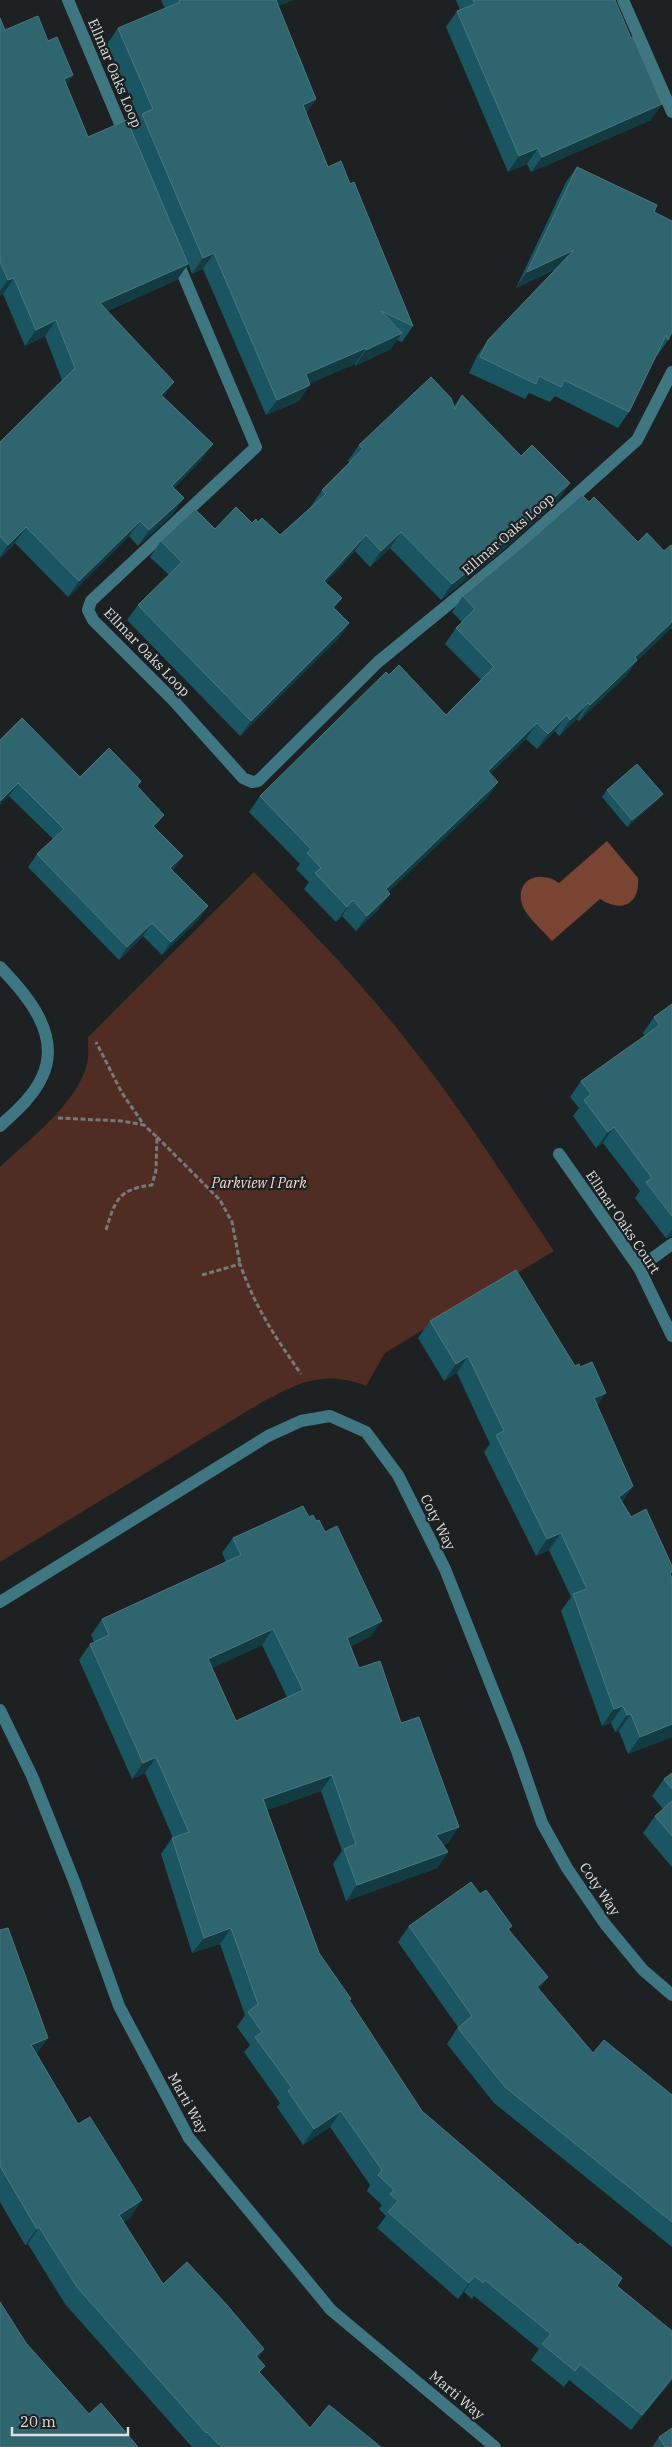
<svg xmlns="http://www.w3.org/2000/svg" width="672" height="2447" viewBox="0 0 672 2447" font-family="'IBM Plex Serif',serif">
	<rect width="100%" height="100%" fill="#1d2122"/>
	<!-- green -->
	<path fill="#4f2d22" d="M254 872C308 928 363 984 411 1046 463 1111 507 1182 554 1251L385 1353 366 1386C322 1369 297 1384 259 1404L0 1562V1167C29 1139 77 1104 87 1064 89 1056 88 1046 88 1037Z"/>
	<!-- water -->
	<path fill="#794432" d="M607 841 638 878C640 905 621 913 600 899L552 941C543 930 523 915 521 900 518 876 543 871 559 883Z"/>
	<g fill="none" stroke-linecap="round" stroke-linejoin="round">
		<!-- path -->
		<g stroke="#76797a" stroke-width="3" stroke-dasharray="5 2.5" stroke-linecap="butt">
			<polyline points="58,1118 122,1121 144,1125 122,1093 96,1042"/>
			<polyline points="157,1137 220,1200 232,1222 240,1264"/>
			<path d="M106 1230C115 1201 118 1189 152 1185L156 1170 157 1137 144 1125"/>
			<path d="M202 1275 240 1264C256 1309 274 1335 301 1374"/>
		</g>
		<!-- minor -->
		<g stroke="#3e7782" stroke-width="12">
			<polyline points="68,0 126,138"/>
			<polyline points="623,0 672,112"/>
			<polyline points="176,258 256,447 91,601 88,610 93,620 173,700 243,778 252,782 258,781 378,662 509,555 637,440 672,372"/>
			<path d="M0 967C27 995 62 1035 42 1077 33 1097 15 1112 0 1126"/>
			<polyline points="559,1154 639,1268 672,1336"/>
			<polyline points="639,1268 672,1244"/>
			<polyline points="0,1602 268,1436 301,1421 330,1416 366,1432 398,1475 445,1569 516,1748 542,1823 567,1868 605,1924 643,1970 672,1995"/>
			<polyline points="0,1710 32,1776 74,1881 119,2006 189,2138 331,2310 495,2447"/>
		</g>
	</g>
	<!-- wall -->
	<g fill="#1a5661" fill-rule="evenodd">
		<polygon points="161,0 293,0 278,6 316,99 306,113 328,167 350,184 413,326 402,342 397,340 391,349 355,366 355,364 310,383 299,401 266,415 203,269 192,274 188,264 177,280 107,311 164,397 213,444 201,460 174,488 173,514 138,546 129,536 68,597 15,543 0,558 0,442 62,380 45,336 25,346 3,294 0,295 0,18 5,30 48,41 73,75 66,85 88,137 131,129 139,118 107,44 118,28 165,9"/>
		<polygon points="456,0 615,0 651,120 531,172 527,164 508,172 446,27 457,11 460,10"/>
		<polygon points="577,167 654,212 668,340 657,356 657,354 629,412 618,428 555,396 550,402 529,393 525,399 469,373 477,356 488,340 556,269 516,288 566,182"/>
		<polygon points="462,395 521,456 570,483 559,499 504,549 441,600 390,548 370,567 355,551 326,582 334,608 349,623 338,639 240,736 127,620 138,605 169,575 150,557 161,541 215,529 252,523 258,522 280,535 312,507 311,506 322,490 350,463 348,461 359,445 454,406"/>
		<polygon points="589,502 638,542 664,551 672,546 672,629 671,628 636,662 626,676 579,721 577,719 559,736 555,731 537,749 526,739 490,774 498,782 487,798 388,892 379,909 356,931 342,916 336,922 304,889 309,882 296,869 300,864 249,812 260,796 389,675 446,715 481,680 445,644 456,628 462,622 452,612 463,596"/>
		<polygon points="0,740 80,777 137,787 174,869 172,870 199,919 162,955 143,936 119,960 28,867 37,854 53,839 9,796"/>
		<polygon points="607,790 663,794 658,800 627,827 602,797"/>
		<polygon points="672,1004 672,1236 666,1238 635,1198 640,1191 603,1143 596,1148 573,1116 579,1108 570,1097 581,1081 645,1036 643,1033 654,1017"/>
		<polygon points="430,1321 597,1405 633,1486 622,1502 671,1576 672,1737 628,1754 619,1731 615,1732 611,1723 602,1726 561,1611 571,1597 549,1550 536,1556 484,1452 490,1444 457,1373 444,1381 418,1338"/>
		<path d="M309 1517 371 1636 351 1646 359 1668 401 1723 448 1843 443 1845 448 1852 437 1868 346 1901 333 1864 342 1851 321 1791 267 1810 319 1953 351 1999 349 2001 422 2111 617 2286 672 2331V2380L631 2430 569 2380 564 2387 531 2360 539 2349 474 2296 472 2299 464 2292 458 2299 377 2228 386 2216 379 2209 382 2205 367 2191 370 2185 330 2127 303 2145 277 2107 280 2103 244 2052 250 2045 237 2027 245 2015 220 1944 192 1953 161 1854 172 1838H173L145 1773 132 1779 79 1660 90 1644 94 1642 91 1635 102 1619 226 1562 222 1553 233 1538ZM262 1645 287 1697 236 1721 212 1668Z"/>
		<polygon points="672,1773 672,1867 643,1833 655,1816 663,1809 652,1796 664,1779"/>
		<polygon points="480,1894 512,1926 509,1930 539,1990 593,2053 672,2095 672,2247 494,2103 447,2044 458,2027 398,1942 409,1926"/>
		<polygon points="0,1930 37,2054 131,2217 123,2222 163,2284 264,2349 258,2358 260,2373 310,2428 381,2447 192,2447 65,2304 28,2244 25,2245 0,2202"/>
		<polygon points="659,2437 672,2447 652,2447"/>
	</g>
	<!-- shaded-wall -->
	<g fill="#123b42">
		<polygon points="272,0 293,0 263,13"/>
		<polygon points="73,75 62,91 64,79"/>
		<polygon points="316,99 305,115 303,105"/>
		<polygon points="662,104 651,120 531,172 542,157"/>
		<polygon points="538,148 527,164 508,172 519,156"/>
		<polygon points="574,250 563,265 516,288 527,272"/>
		<polygon points="214,253 203,269 192,274 203,258"/>
		<polygon points="188,264 177,280 88,319 100,303"/>
		<polygon points="14,278 3,294 0,295 0,291 8,280"/>
		<polygon points="56,320 45,336 25,346 36,330"/>
		<polygon points="402,333 391,349 355,366 366,350"/>
		<polygon points="366,348 355,364 295,390 306,374"/>
		<polygon points="174,382 163,398 161,395"/>
		<polygon points="310,385 299,401 266,415 277,400"/>
		<polygon points="213,444 201,460 161,501 172,486"/>
		<polygon points="570,483 559,499 504,549 441,600 452,584"/>
		<polygon points="184,498 173,514 138,546 149,530"/>
		<polygon points="140,521 129,536 68,597 79,581"/>
		<polygon points="26,527 15,543 0,558 0,557 8,545"/>
		<polygon points="401,532 390,548 370,567 381,551"/>
		<polygon points="366,535 355,551 313,596 324,581"/>
		<polygon points="342,598 331,613 333,607"/>
		<polygon points="672,622 672,626 671,628 636,662 626,676 579,721 590,705 635,657"/>
		<polygon points="349,623 338,639 240,736 251,721"/>
		<polygon points="588,703 577,719 559,736 570,720"/>
		<polygon points="567,715 555,731 537,749 548,734"/>
		<polygon points="537,723 526,739 477,787 488,771"/>
		<polygon points="498,782 487,798 375,905 386,889"/>
		<polygon points="18,783 9,796 0,805 0,801"/>
		<polygon points="663,794 658,800 627,827 632,820"/>
		<polygon points="164,815 155,828 153,826"/>
		<polygon points="183,856 174,869 161,880 170,868"/>
		<polygon points="390,894 379,909 356,931 367,916"/>
		<polygon points="353,900 342,916 336,922 347,907"/>
		<polygon points="208,906 199,919 162,955 171,942"/>
		<polygon points="152,923 143,936 119,960 127,947"/>
		<polygon points="614,1127 603,1143 596,1148 608,1132"/>
		<polygon points="672,1230 672,1235 666,1238"/>
		<polygon points="468,1356 457,1373 444,1381 456,1364"/>
		<polygon points="606,1393 594,1410 594,1398"/>
		<polygon points="633,1486 621,1503 619,1497"/>
		<polygon points="561,1533 549,1550 536,1556 547,1539"/>
		<polygon points="382,1621 371,1636 336,1653 347,1638"/>
		<polygon points="273,1629 262,1645 197,1675 208,1659"/>
		<polygon points="623,1706 611,1723 602,1726 614,1709"/>
		<polygon points="631,1714 619,1731 615,1732 627,1715"/>
		<polygon points="672,1724 672,1737 628,1754 640,1737"/>
		<polygon points="156,1757 145,1773 132,1779 143,1763"/>
		<polygon points="332,1775 321,1791 252,1815 263,1799"/>
		<polygon points="459,1827 448,1843 425,1851 436,1835"/>
		<polygon points="448,1852 437,1868 346,1901 357,1885"/>
		<polygon points="231,1928 220,1944 192,1953 204,1938"/>
		<polygon points="548,1977 537,1993 537,1987"/>
		<polygon points="48,2038 37,2054 31,2045"/>
		<polygon points="341,2111 330,2127 303,2145 314,2129"/>
		<polygon points="142,2200 131,2217 107,2231 119,2215"/>
		<polygon points="39,2227 28,2244 25,2245 37,2229"/>
		<polygon points="475,2276 464,2292 458,2299 469,2283"/>
		<polygon points="264,2349 253,2365 256,2356"/>
		<polygon points="672,2378 672,2380 631,2430 642,2415"/>
	</g>
	<!-- building -->
	<g fill="#2f656e" stroke="#4a7880" fill-rule="evenodd">
		<polygon points="179,0 276,0 316,99 303,105 328,167 341,161 350,184 354,182 413,326 381,311 402,333 366,350 366,348 306,374 310,385 277,400 214,253 203,258 142,114 153,109 118,28 180,2"/>
		<polygon points="473,0 615,0 631,38 633,37 662,104 542,157 538,148 519,156 457,11 475,4"/>
		<polygon points="38,16 48,41 57,37 73,75 64,79 88,137 127,120 188,264 100,303 174,382 161,395 213,444 172,486 184,498 149,530 140,521 79,581 26,527 8,545 0,536 0,442 75,368 56,320 36,330 14,278 8,280 0,262 0,18 5,30"/>
		<polygon points="577,167 657,205 654,212 672,221 672,332 668,340 666,335 629,412 564,380 561,387 539,376 536,384 480,357 488,340 574,250 527,272"/>
		<polygon points="431,377 451,398 455,409 462,395 521,456 532,445 570,483 515,533 452,584 401,532 381,551 366,535 324,581 342,598 333,607 349,623 251,721 138,605 182,562 161,541 195,509 215,529 236,507 252,523 256,519 258,522 262,518 280,535 326,494 322,490 363,449 359,445"/>
		<polygon points="582,495 589,502 594,497 638,542 647,533 664,551 671,545 672,546 672,622 635,657 637,660 590,705 588,703 570,720 567,715 548,734 537,723 488,771 498,782 386,889 390,894 367,916 353,900 347,907 315,873 321,868 307,853 311,849 260,796 386,672 389,675 399,665 446,715 494,667 456,628 475,609 463,596 525,545"/>
		<polygon points="22,718 80,777 109,748 141,781 137,786 164,815 153,826 183,856 170,868 208,906 171,942 152,923 127,947 37,854 64,829 18,783 0,801 0,740"/>
		<polygon points="637,764 663,794 632,820 607,790"/>
		<polygon points="672,1004 672,1216 646,1182 652,1178 614,1127 608,1132 584,1100 591,1094 581,1081 660,1025 654,1017"/>
		<polygon points="516,1270 575,1366 579,1364 580,1367 592,1362 606,1393 594,1398 633,1486 619,1497 631,1517 646,1509 672,1566 672,1572 670,1573 672,1579 672,1724 640,1737 631,1714 627,1715 623,1706 614,1709 573,1594 587,1589 561,1533 547,1539 496,1435 504,1431 468,1356 456,1364 430,1321"/>
		<path d="M303 1506 309 1517 313 1515 316 1521 319 1520 325 1532 337 1526 382 1621 347 1638 359 1668 380 1661 401 1723 419 1717 459 1827 436 1835 448 1852 357 1885 344 1849 356 1844 332 1775 263 1799 319 1953 351 1999 349 2000 422 2111 578 2245 580 2243 622 2278 617 2286 672 2331V2378L642 2415 580 2364 575 2371 542 2344 551 2334 485 2280 483 2283 475 2276 469 2283 388 2212 398 2201 390 2194 394 2190 378 2175 382 2170 341 2111 314 2129 288 2091 292 2088 255 2037 262 2032 248 2012 258 2004 231 1928 204 1938 172 1838 189 1832 156 1757 143 1763 90 1644 109 1635 102 1619 241 1555 233 1538ZM273 1629 303 1690 236 1721 208 1659Z"/>
		<polygon points="672,1773 672,1789 664,1779"/>
		<polygon points="672,1801 672,1836 655,1816"/>
		<polygon points="471,1882 480,1894 486,1890 512,1926 508,1929 548,1977 537,1987 593,2053 604,2040 672,2095 672,2222 505,2087 458,2028 472,2016 409,1926"/>
		<polygon points="8,1928 48,2038 31,2045 78,2124 90,2117 142,2200 119,2215 163,2284 187,2262 227,2305 264,2349 256,2356 265,2366 259,2372 310,2428 329,2405 381,2447 223,2447 217,2443 207,2432 206,2433 77,2287 39,2227 37,2229 0,2166 0,1930"/>
		<polygon points="0,2302 26,2343 89,2414 101,2403 138,2447 0,2447"/>
		<polygon points="672,2428 672,2447 665,2447 659,2437"/>
	</g>
	<g text-anchor="middle" dominant-baseline="central" stroke-width="4.5" stroke-linejoin="round" paint-order="stroke">
		<!-- street labels -->
		<g font-size="14" fill="#dcdfe0" stroke="#1d2122">
			<text transform="translate(115 73) rotate(67)">Ellmar Oaks Loop</text>
			<text transform="translate(508 534) rotate(-41)">Ellmar Oaks Loop</text>
			<text transform="translate(147 652) rotate(46)">Ellmar Oaks Loop</text>
			<text transform="translate(623 1222) rotate(56)">Ellmar Oaks Court</text>
			<text transform="translate(438 1522) rotate(63)">Coty Way</text>
			<text transform="translate(600 1889) rotate(56)">Coty Way</text>
			<text transform="translate(188 2103) rotate(61)">Marti Way</text>
			<text transform="translate(457 2395) rotate(40)">Marti Way</text>
		</g>
		<!-- park labels -->
		<g font-size="14" font-style="italic" fill="#fcd8cd" stroke="#1d2122">
			<text x="259" y="1183">Parkview I Park</text>
		</g>
	</g>
	<!-- scale -->
	<path d="M12 2427v8h116v-8" fill="none" stroke="#dcdfe0" stroke-width="2.5"/>
	<text x="20" y="2427" font-size="15" fill="#dcdfe0" stroke="#1d2122" stroke-width="4" paint-order="stroke">20 m</text>
</svg>
